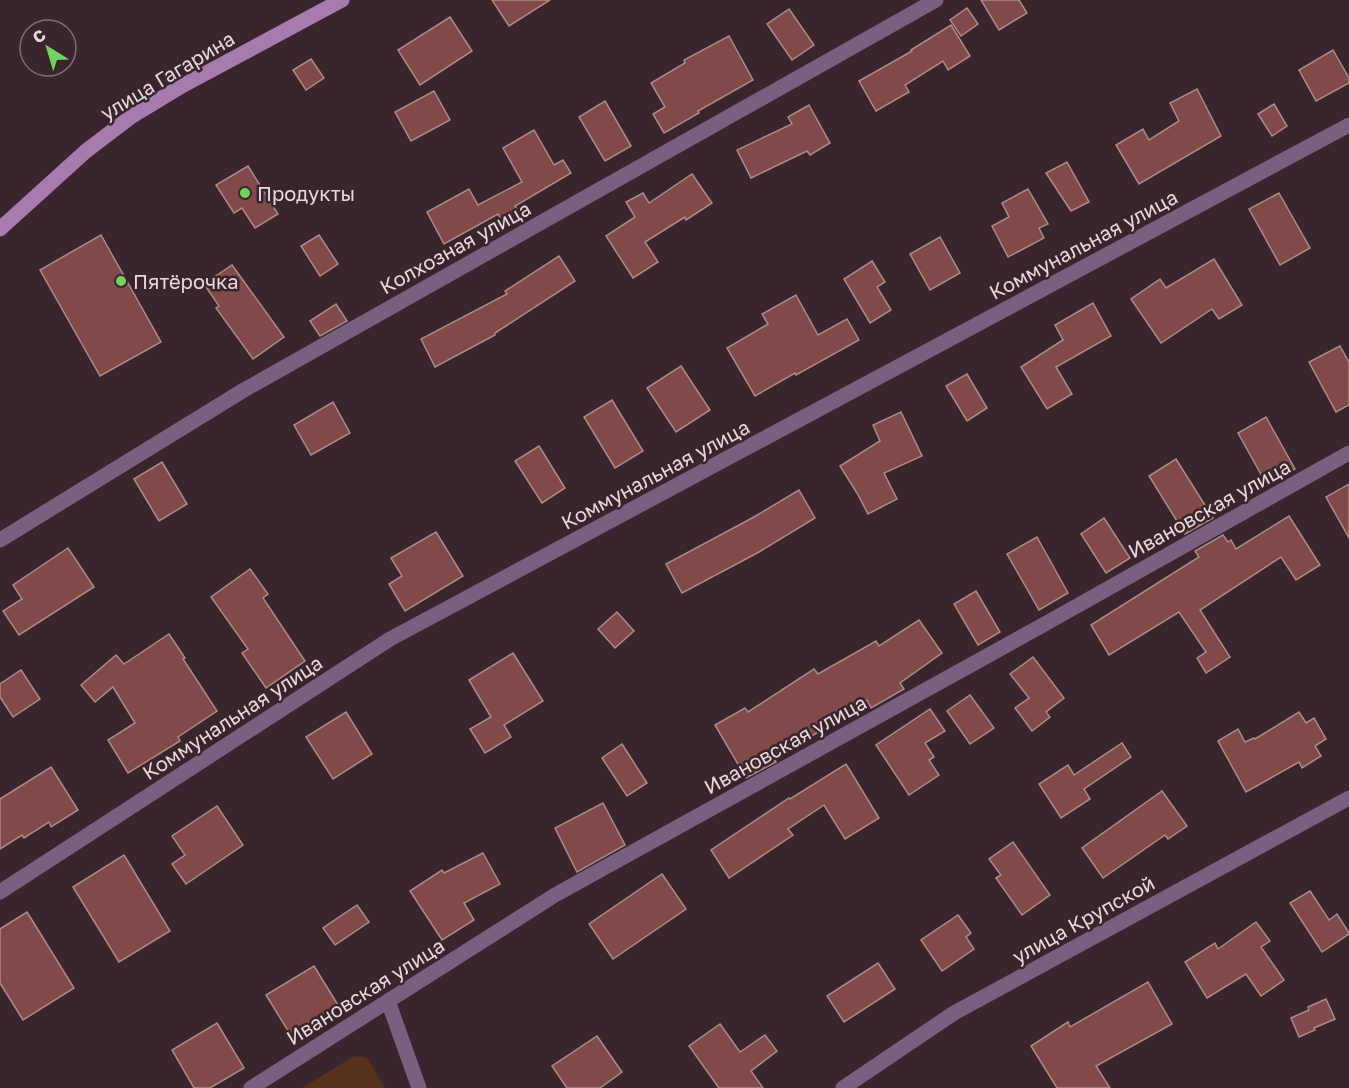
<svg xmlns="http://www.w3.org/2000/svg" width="1349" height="1088" viewBox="0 0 1349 1088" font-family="'Golos Text',sans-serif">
	<rect width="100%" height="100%" fill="#3a242e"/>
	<!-- green -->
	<polygon fill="#57311a" points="354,1056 367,1058 385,1088 302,1088"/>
	<!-- building -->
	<g fill="#814948" stroke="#aa8c8a" stroke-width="1.5">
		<polygon points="492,0 550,0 509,26"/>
		<polygon points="981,0 1019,0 1027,13 999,30"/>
		<polygon points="967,8 978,24 961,36 950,20"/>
		<polygon points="789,9 814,45 792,60 767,24"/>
		<polygon points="450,17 472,51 420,85 398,50"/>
		<polygon points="951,25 970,56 948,70 943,61 905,85 909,92 876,111 859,81 912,51 911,50"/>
		<polygon points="729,36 753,80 698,111 699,113 664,133 653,114 665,107 651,83 685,63 684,60"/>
		<polygon points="1333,50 1349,78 1349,83 1316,101 1299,70"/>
		<polygon points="311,59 324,78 306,90 293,70"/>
		<polygon points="1197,89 1221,136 1139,184 1116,145 1143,129 1149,140 1179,121 1170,103"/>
		<polygon points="434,91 450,120 411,141 395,112"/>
		<polygon points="605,101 631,146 605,161 579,117"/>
		<polygon points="1274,104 1287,126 1272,136 1258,114"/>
		<polygon points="809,105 830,143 810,155 807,151 751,178 737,150 792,124 788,117"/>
		<polygon points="534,130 554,165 563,160 571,173 515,206 519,213 502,222 498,214 444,244 427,212 469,189 478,205 522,182 503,148"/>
		<polygon points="1067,162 1089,202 1071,211 1046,173"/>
		<polygon points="248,166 278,214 255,228 242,208 234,213 216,185"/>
		<polygon points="692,174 712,203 686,220 685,217 645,242 658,262 633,278 606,236 635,217 626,202 643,193 649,203"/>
		<polygon points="1028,189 1048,224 1039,228 1044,238 1008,257 992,226 1009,217 1002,203"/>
		<polygon points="1279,193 1310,248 1280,265 1249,209"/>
		<polygon points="101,235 161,342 100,376 40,270"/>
		<polygon points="319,235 338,264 320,276 301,246"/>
		<polygon points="940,237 960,273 930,290 910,254"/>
		<polygon points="559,256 575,281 495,333 495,335 435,367 421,339 507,294 505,291"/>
		<polygon points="1214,259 1242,305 1219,319 1212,309 1161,343 1131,299 1160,279 1166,288"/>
		<polygon points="872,261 885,282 877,287 891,310 870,323 844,279"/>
		<polygon points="232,265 284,337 253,359 216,308 219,306 204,284"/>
		<polygon points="796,295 818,335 847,319 859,340 796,375 795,373 755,396 727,348 768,324 762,314"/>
		<polygon points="1093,303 1111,336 1056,367 1072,394 1047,409 1021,367 1063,340 1055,325"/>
		<polygon points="336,304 347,321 320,336 310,321"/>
		<polygon points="1340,346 1349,362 1349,405 1336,412 1309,362"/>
		<polygon points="681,366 710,410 676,432 647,388"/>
		<polygon points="967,374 987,408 967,421 946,386"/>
		<polygon points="612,400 643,451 615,468 584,417"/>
		<polygon points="333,402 350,433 311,455 294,425"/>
		<polygon points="901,412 922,456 884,473 897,499 868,514 857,493 840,466 880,441 873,425"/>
		<polygon points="1266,417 1295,469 1267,485 1238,433"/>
		<polygon points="539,446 565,488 542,503 515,461"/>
		<polygon points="1176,459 1213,518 1185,534 1149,476"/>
		<polygon points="162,462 187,504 159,521 134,479"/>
		<polygon points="1349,484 1349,538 1326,497"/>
		<polygon points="799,490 815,518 759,552 682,593 666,564 754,517"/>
		<polygon points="1289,516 1320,565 1296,580 1281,557 1200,610 1230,657 1206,673 1197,658 1206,652 1179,612 1109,655 1091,625 1199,557 1195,551 1223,535 1228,542 1231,540 1236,549"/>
		<polygon points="1104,518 1130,558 1106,573 1081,534"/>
		<polygon points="436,532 463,576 405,611 389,584 402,576 391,558"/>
		<polygon points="1037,537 1068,593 1039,610 1007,554"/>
		<polygon points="68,548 94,587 19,635 3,611 22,599 13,585"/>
		<polygon points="250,569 268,594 263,598 305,661 266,688 242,653 248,649 211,597"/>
		<polygon points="976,591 1000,632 978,645 954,604"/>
		<polygon points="617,612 634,631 615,648 598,629"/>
		<polygon points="919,620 942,653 900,683 904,689 871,708 867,700 775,760 776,762 746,778 715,725 745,708 748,712 814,669 818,674 876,641 879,646"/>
		<polygon points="169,634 185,658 183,659 217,711 178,737 180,741 128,773 108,740 135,723 113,687 95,702 81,685 116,655 124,664"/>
		<polygon points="513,653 543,701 504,725 511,737 485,753 470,729 491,717 469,680"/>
		<polygon points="1033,657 1064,698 1046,712 1050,717 1032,731 1015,708 1029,698 1010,674"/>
		<polygon points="21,670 40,699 13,717 0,697 0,684"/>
		<polygon points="970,695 994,728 970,744 947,711"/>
		<polygon points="930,709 945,731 925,743 934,757 929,760 939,775 909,795 876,745"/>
		<polygon points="346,712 372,754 333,779 306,737"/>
		<polygon points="1299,712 1306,723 1314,718 1326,739 1315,746 1321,756 1302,768 1299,762 1246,792 1218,741 1238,729 1245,742 1254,738 1255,739"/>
		<polygon points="1122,743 1131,757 1084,789 1090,799 1061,818 1039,784 1068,765 1074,775"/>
		<polygon points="622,744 647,783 627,796 602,758"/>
		<polygon points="846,764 879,818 845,839 824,805 788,829 793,835 729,878 711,850 789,798 790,799"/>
		<polygon points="51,767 78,810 51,827 49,822 24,838 22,835 0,849 0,799"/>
		<polygon points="1162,791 1187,826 1168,839 1165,835 1103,878 1082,848"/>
		<polygon points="603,803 625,845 577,872 555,828"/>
		<polygon points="217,806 243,845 186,884 172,864 185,855 172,836"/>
		<polygon points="1013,842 1050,895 1022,915 996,878 1001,875 989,859"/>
		<polygon points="483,853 500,884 464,903 474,920 442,940 410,891 442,870 444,873"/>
		<polygon points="124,855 170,931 119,962 73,887"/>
		<polygon points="662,874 686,909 613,959 589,924"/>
		<polygon points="1310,891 1329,920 1337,914 1349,933 1349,934 1322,952 1290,903"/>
		<polygon points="357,905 369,922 335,945 323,928"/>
		<polygon points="27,912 74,988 23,1020 0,983 0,929"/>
		<polygon points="958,915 971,933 966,937 974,949 942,971 921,940"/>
		<polygon points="1256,922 1270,941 1261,947 1284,980 1261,996 1246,974 1207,998 1185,962 1215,943 1218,949"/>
		<polygon points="878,963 895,989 844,1022 827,996"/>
		<polygon points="314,966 338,1005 290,1034 266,995"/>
		<polygon points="1148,982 1172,1024 1096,1066 1110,1088 1057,1088 1031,1046 1068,1022 1070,1027"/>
		<polygon points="1326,999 1335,1019 1314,1028 1315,1030 1299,1037 1291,1018 1309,1010 1308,1007"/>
		<polygon points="217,1023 244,1068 210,1088 194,1088 172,1050"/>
		<polygon points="720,1024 740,1052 765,1035 777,1051 751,1071 763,1088 719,1088 689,1046"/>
		<polygon points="597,1036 622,1072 600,1088 567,1088 552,1066"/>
	</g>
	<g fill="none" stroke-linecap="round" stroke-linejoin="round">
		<!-- minor -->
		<g stroke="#7b5f80" stroke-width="15">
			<polyline points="0,540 244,390 936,0"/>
			<polyline points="0,892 390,639 1349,125"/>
			<polyline points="388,1001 419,1088"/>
			<polyline points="251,1088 555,895 1043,625 1349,453"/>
			<polyline points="843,1088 954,1013 1349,798"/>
		</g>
		<!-- secondary -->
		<polyline stroke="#a87aaf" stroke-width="15" points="0,229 86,151 132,116 180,87 342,0"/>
	</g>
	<!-- markers -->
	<g fill="#71d35e" stroke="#3a242e" stroke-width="2">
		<circle cx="245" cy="193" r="6"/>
		<circle cx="121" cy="281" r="6"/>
	</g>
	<g text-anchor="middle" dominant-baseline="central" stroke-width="5" stroke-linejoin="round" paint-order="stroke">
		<!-- street labels -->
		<g font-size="20" fill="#e8d9df" stroke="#3a242e">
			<text transform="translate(167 75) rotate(-31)">улица Гагарина</text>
			<text transform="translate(1083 244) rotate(-28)">Коммунальная улица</text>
			<text transform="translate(455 247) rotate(-29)">Колхозная улица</text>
			<text transform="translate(655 474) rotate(-28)">Коммунальная улица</text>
			<text transform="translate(1209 508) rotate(-29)">Ивановская улица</text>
			<text transform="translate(232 717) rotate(-33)">Коммунальная улица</text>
			<text transform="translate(785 744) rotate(-29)">Ивановская улица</text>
			<text transform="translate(1083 919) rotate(-29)">улица Крупской</text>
			<text transform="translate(365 991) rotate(-32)">Ивановская улица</text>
		</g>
		<!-- poi labels -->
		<g font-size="20" fill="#e8d9df" stroke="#3a242e" text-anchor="start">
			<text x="257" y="193">Продукты</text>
			<text x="133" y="281">Пятёрочка</text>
		</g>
	</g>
	<!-- north arrow -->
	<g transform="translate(48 48) rotate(323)"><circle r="28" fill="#3a242e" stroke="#806c75" stroke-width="1.5"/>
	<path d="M0-4.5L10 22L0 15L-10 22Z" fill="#71d35e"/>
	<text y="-9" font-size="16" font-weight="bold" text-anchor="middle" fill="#e8d9df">С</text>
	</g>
</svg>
